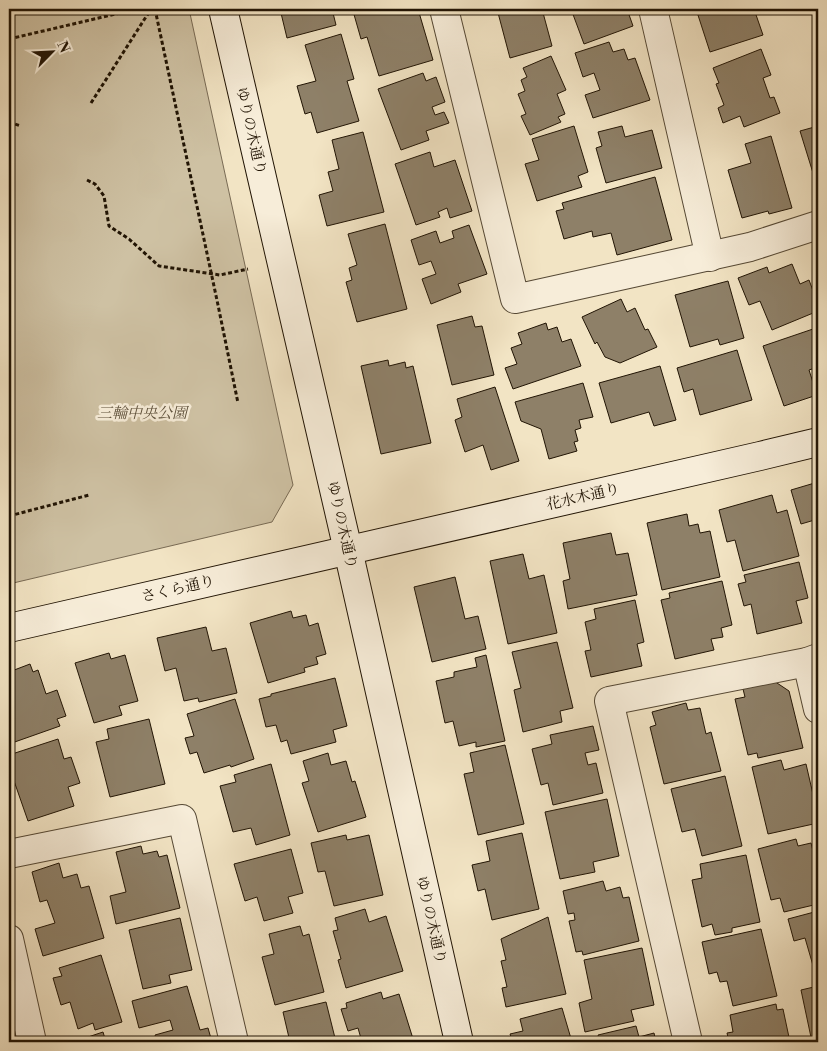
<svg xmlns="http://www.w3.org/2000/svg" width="827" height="1051" viewBox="0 0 827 1051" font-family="'Libre Bodoni','Noto Serif JP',serif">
	<rect width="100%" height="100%" fill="#f2e4c4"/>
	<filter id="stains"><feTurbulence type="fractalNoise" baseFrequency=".004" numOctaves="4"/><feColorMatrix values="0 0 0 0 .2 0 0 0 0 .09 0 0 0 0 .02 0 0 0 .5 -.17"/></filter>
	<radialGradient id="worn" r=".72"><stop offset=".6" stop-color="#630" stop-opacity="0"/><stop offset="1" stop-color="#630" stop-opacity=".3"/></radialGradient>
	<!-- green -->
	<polygon fill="#cec1a3" stroke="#786a54" points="9,9 189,9 293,485 272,522 9,584"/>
	<!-- building -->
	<g fill="#8e8068" stroke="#211404">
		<polygon points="280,9 332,9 336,25 287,38"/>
		<polygon points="360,9 390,9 391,13 405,9 418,9 433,60 379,76 367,37 361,39 353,11"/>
		<polygon points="497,9 542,9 552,46 510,58"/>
		<polygon points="571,9 627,9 633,26 584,44"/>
		<polygon points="696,9 754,9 763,35 710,52"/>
		<polygon points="341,34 354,79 347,81 359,121 317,133 311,112 305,114 297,86 316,81 305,45"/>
		<polygon points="609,42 613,52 624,49 628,60 635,58 650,100 593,118 585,95 600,90 594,73 583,77 575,53"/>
		<polygon points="761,49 771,75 763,78 770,98 774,97 780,113 744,127 740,116 723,123 718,108 724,105 716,84 719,83 713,68"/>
		<polygon points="551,56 566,90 557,94 565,114 558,117 561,122 530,135 521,116 526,114 518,94 525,91 521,80 527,77 523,68"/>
		<polygon points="423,73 426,81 436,77 445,102 432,107 435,115 444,112 449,123 426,131 429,140 401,150 378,89"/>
		<polygon points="574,126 588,172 578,176 582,187 537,201 525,164 539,160 532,139"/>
		<polygon points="622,126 625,137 652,130 662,168 606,183 596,148 602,146 598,132"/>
		<polygon points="818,126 818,171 813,173 800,131"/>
		<polygon points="363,132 384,212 327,226 319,195 333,191 328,172 339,169 332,140"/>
		<polygon points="771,136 792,208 769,214 768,211 742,218 728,170 751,163 745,144"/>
		<polygon points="430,152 434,167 455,160 472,211 450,218 447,208 438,212 440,217 416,225 395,164"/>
		<polygon points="655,177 672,240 617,255 611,233 593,237 592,231 564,239 556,211 564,209 562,203"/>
		<polygon points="385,224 407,309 357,322 346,282 352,280 349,268 357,265 348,234"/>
		<polygon points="469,225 487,274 458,284 461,292 431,304 422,279 436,274 431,261 419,265 411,240 436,231 440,243 454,238 452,231"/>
		<polygon points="792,264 800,284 809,280 818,304 818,311 772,330 760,301 749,305 738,278 767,267 769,273"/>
		<polygon points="728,281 744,338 720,345 718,339 690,347 675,295"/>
		<polygon points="621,299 627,312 635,308 645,330 648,329 657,347 620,363 605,357 597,342 595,344 582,317"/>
		<polygon points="472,316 475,327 482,326 494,375 452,385 437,325"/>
		<polygon points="546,323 548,330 557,327 562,342 571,339 581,366 513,389 505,368 517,364 511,348 522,344 518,333"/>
		<polygon points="813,329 818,344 818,367 809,370 817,395 784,406 763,346"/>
		<polygon points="737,350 752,400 700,415 693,389 684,392 677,368"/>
		<polygon points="388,360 389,366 405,362 406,368 413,366 431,443 381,454 361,366"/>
		<polygon points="660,366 676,420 654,426 649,412 611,423 599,383"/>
		<polygon points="583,383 593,417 579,420 581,428 575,430 578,441 574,442 577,451 549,459 541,429 521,421 515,402"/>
		<polygon points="495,387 519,461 491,470 483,445 465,452 455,420 462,417 457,399"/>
		<polygon points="818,482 818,519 801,524 791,490"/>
		<polygon points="772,495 777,513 787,510 799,556 743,571 735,540 727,542 719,510"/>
		<polygon points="687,514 689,526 698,524 700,533 710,531 720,577 662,590 647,523"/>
		<polygon points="611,533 616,555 628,553 637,595 568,609 563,581 570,579 563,543"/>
		<polygon points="523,554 529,579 544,575 557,633 508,644 490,561"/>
		<polygon points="799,562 808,598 796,601 802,623 757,634 751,604 744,606 738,584 746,582 744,575"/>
		<polygon points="455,577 465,619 478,616 486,649 432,662 414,587"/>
		<polygon points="722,581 732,625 721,628 723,637 711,639 714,650 675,659 661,600 670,598 669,593"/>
		<polygon points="635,600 644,642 637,644 642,666 591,677 585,651 591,650 585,622 596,619 594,609"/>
		<polygon points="291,611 293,618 306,615 309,626 318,623 326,654 316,657 318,664 304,668 305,672 268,683 250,623"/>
		<polygon points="206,627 212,651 226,648 237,693 199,702 198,698 184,701 176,668 165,671 157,638"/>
		<polygon points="557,642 573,708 560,711 562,722 523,732 514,690 521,688 512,652"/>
		<polygon points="109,653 111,659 125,655 138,701 119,706 122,715 94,723 75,663"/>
		<polygon points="486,655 505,741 476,747 476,742 459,746 453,721 445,723 436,681 454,677 454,672 477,667 475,658"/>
		<polygon points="30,664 33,672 38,670 46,694 57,690 66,716 57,719 60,726 9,744 9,672"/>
		<polygon points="335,678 347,726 333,730 336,742 291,754 287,740 281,742 276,725 266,727 259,699 271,696 271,694"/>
		<polygon points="774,681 789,691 803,748 758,758 757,753 748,755 735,699 745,697 743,689"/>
		<polygon points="235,699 254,759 231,767 230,765 204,773 197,752 190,754 185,738 194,736 187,714"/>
		<polygon points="686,703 688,710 700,708 706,734 711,732 721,771 664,784 650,727 656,725 652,712"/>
		<polygon points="149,719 165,784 110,797 96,742 109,739 107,729"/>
		<polygon points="593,726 599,750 585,753 588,765 596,763 603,793 553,805 548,783 541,785 532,749 552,744 550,735"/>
		<polygon points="58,739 64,759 71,757 80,783 68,787 74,806 28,821 13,778 9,779 9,755"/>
		<polygon points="505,745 524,824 478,835 464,774 474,772 470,753"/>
		<polygon points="328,753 331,765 346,761 352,782 355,781 366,817 318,832 302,783 309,781 303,761"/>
		<polygon points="781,760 784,770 806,764 818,816 818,823 768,834 752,767"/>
		<polygon points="271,764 290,835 256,845 251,828 233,832 220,786 236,782 234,775"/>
		<polygon points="725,776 742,846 702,856 695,829 682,832 671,789"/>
		<polygon points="607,799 619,856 593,862 595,872 560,879 545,812"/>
		<polygon points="522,833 539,909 492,920 485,889 478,891 472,865 490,861 486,841"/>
		<polygon points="346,835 347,840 369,835 383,895 334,906 325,871 318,872 311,843"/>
		<polygon points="796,839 798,846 811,843 816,863 818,862 818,904 784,912 780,898 771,900 758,849"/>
		<polygon points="141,846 143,854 157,851 159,857 167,855 180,908 116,924 110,896 126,892 116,852"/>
		<polygon points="291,849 303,893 288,897 293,913 264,921 257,897 245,901 234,864"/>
		<polygon points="746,855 760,922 732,928 732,932 715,935 712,924 702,927 692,880 702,878 700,864"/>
		<polygon points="59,863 63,878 77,874 81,888 89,886 104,938 43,956 35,929 55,923 47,900 40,902 32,872"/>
		<polygon points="603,881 606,891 620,887 623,898 629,897 639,941 583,955 582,951 576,952 569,921 575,920 574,913 568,914 563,891"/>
		<polygon points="365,909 369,922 386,916 403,971 346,988 338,960 341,959 333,931 338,930 335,918"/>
		<polygon points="818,911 818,968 814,969 805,938 794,941 788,919"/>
		<polygon points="548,917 566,994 506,1007 502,988 507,987 501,961 506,960 501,939"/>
		<polygon points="180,918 192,970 169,975 171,983 143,989 129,930"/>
		<polygon points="300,926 303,936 309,934 324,992 275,1005 262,957 274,954 269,934"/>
		<polygon points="761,929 777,996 733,1006 727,981 720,982 717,972 709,974 702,942"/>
		<polygon points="642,948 654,1005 631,1010 634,1021 585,1032 579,1003 592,999 584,960"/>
		<polygon points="101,955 122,1022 95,1030 93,1023 78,1029 70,1002 61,1005 53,978 62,976 59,968"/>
		<polygon points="187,986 200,1030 208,1028 212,1042 157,1042 155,1035 173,1030 170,1020 139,1028 132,1001"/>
		<polygon points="818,986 818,1042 812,1042 801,990"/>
		<polygon points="381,992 383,999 399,994 414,1042 362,1042 358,1028 348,1031 341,1009 347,1008 346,1003"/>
		<polygon points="326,1002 336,1042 290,1042 283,1012"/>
		<polygon points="776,1004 777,1010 783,1009 790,1042 729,1042 727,1033 733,1032 730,1015"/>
		<polygon points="562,1008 572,1042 513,1042 510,1034 523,1031 520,1019"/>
		<polygon points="636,1026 639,1037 654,1033 656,1042 600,1042 598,1035"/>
		<polygon points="103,1032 106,1042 83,1042 82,1039"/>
	</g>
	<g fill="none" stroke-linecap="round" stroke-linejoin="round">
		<defs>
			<g id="street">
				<polyline points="444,9 515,299 750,247 818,225"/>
				<polyline points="653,9 710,257"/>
				<polyline points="807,662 818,709"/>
				<polyline points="9,854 182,819 234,1042"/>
				<polyline points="9,939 32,1042"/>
				<polyline points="688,1042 609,701 807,662 818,658"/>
			</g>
			<g id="secondary">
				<polyline points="223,9 348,550 459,1042"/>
				<polyline points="9,628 760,456 818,442"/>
			</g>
		</defs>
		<!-- street casing -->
		<use href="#street" stroke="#554834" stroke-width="30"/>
		<!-- secondary casing -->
		<use href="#secondary" stroke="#211404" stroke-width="30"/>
		<!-- path -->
		<g stroke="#211404" stroke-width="3" stroke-dasharray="4 2.5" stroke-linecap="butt">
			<polyline points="155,9 218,305 238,403"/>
			<polyline points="9,39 137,9"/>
			<polyline points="91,103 151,9"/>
			<polyline points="9,122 21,126"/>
			<polyline points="87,180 95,184 104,196 109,226 129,239 159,266 220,275 248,269"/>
			<polyline points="9,516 89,495"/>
		</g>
		<!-- street -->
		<use href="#street" stroke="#f7edd9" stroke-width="28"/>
		<!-- secondary -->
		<use href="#secondary" stroke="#f7edd9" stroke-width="28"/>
	</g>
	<g text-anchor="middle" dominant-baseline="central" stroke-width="5" stroke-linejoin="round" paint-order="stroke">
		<!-- street labels -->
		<g font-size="15" fill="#211404" stroke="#f7edd9">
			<text transform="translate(251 131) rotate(77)">ゆりの木通り</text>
			<text transform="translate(583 497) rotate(-13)">花水木通り</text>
			<text transform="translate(342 525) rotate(77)">ゆりの木通り</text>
			<text transform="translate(178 589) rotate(-13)">さくら通り</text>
			<text transform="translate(431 920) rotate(77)">ゆりの木通り</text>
		</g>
		<!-- park labels -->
		<g font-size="15" font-style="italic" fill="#5e513c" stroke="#f7edd9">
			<text x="142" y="413">三輪中央公園</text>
		</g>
	</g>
	<!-- margin -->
	<rect width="827" height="1051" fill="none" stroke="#f2e4c4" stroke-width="30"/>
	<rect x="10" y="10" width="807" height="1031" fill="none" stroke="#211404" stroke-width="2.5"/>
	<rect x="15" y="15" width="797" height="1021" fill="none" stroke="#211404"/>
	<!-- north arrow -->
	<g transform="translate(52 52) rotate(66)" stroke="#f7edd9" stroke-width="4" paint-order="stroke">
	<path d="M0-4L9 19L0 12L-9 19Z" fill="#211404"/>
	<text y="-8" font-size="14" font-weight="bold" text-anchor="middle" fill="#211404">N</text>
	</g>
	<rect width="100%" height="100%" filter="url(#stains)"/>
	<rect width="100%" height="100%" fill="url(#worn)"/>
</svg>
